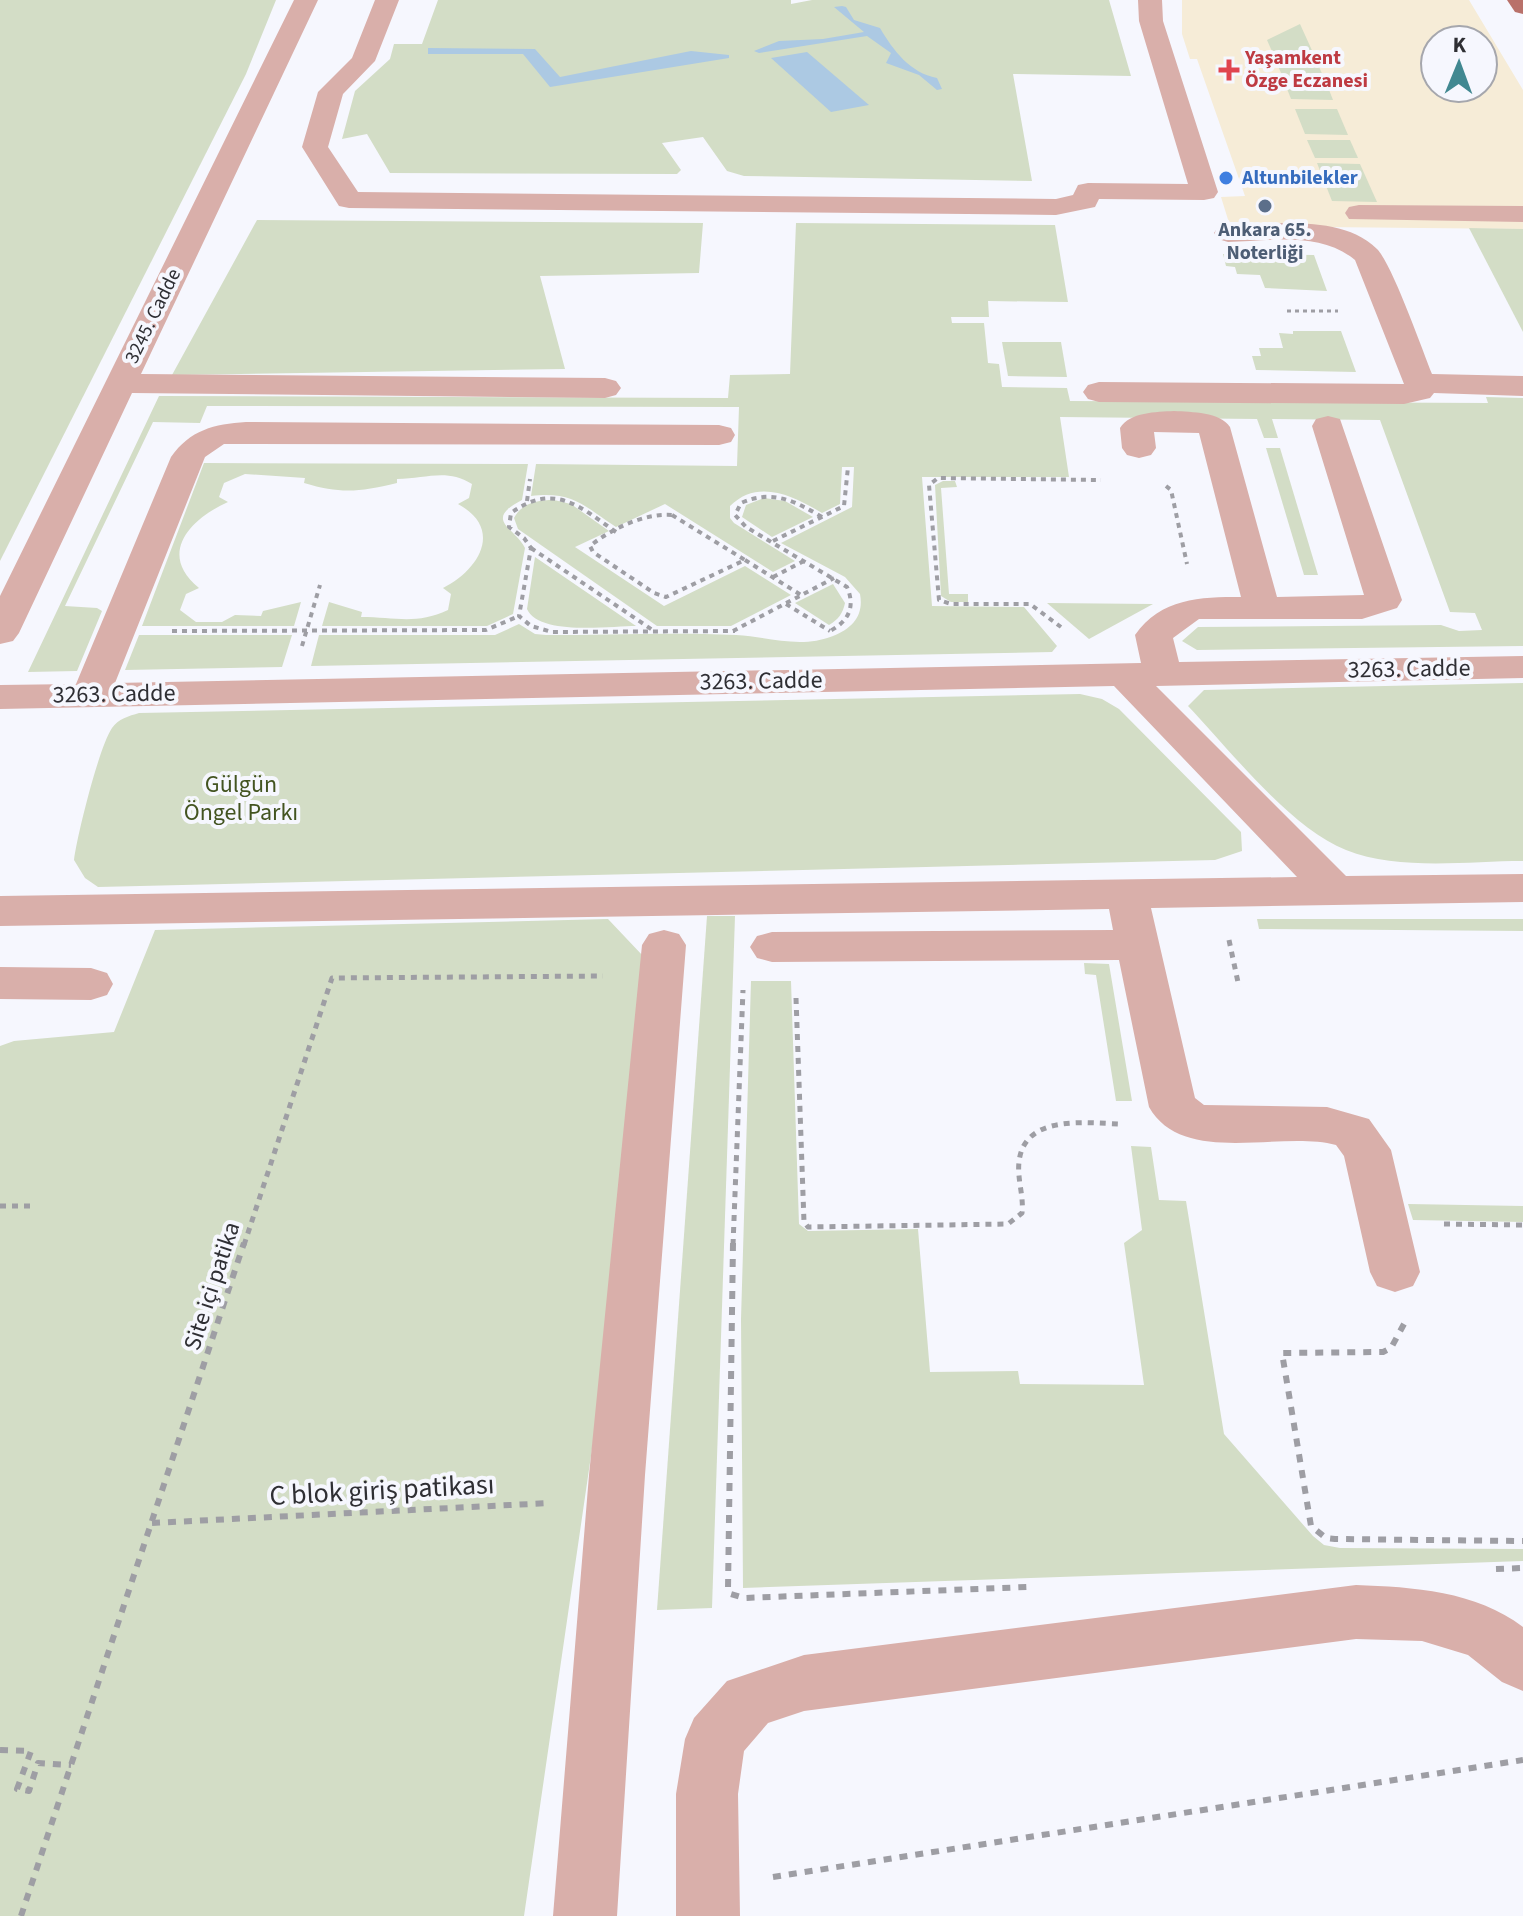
<svg xmlns="http://www.w3.org/2000/svg" width="1523" height="1916" viewBox="0 0 1523 1916" font-family="'Source Sans 3',sans-serif">
	<rect width="100%" height="100%" fill="#f6f7fe"/>
	<!-- commercial -->
	<path fill="#f6ecd7" fill-rule="evenodd" d="M1182 0H1469L1523 90V229L1230 226 1221 197 1245 196 1197 59H1190L1182 34ZM1435 40H1483V88H1435Z"/>
	<!-- green -->
	<g fill="#d3ddc6">
		<polygon points="0,0 276,0 246,74 0,561"/>
		<polygon points="438,0 791,0 791,4 812,0 1109,0 1131,76 1013,74 1032,181 744,176 727,171 703,137 662,143 681,170 677,174 390,173 367,134 342,139 355,91 390,59 394,44 422,44"/>
		<polygon points="1300,24 1315,57 1274,56 1267,40"/>
		<polygon points="1275,60 1316,60 1324,78 1283,77"/>
		<polygon points="1284,81 1326,82 1333,100 1291,99"/>
		<polygon points="1295,109 1337,109 1348,135 1305,134"/>
		<polygon points="1307,140 1350,140 1358,158 1315,158"/>
		<polygon points="1317,163 1360,164 1377,202 1332,201"/>
		<polygon points="257,220 703,223 699,273 540,276 565,369 172,375"/>
		<path d="M796 223 1055 225 1068 302 988 301 989 317H951L952 323H984L988 363 999 364 1002 387 1067 388 1070 401 1488 403 1486 397 1523 398V646L1197 650 1182 641 1198 627 1441 625 1459 631 1482 630 1475 613 1450 612 1380 420 1272 419 1278 438H1264L1257 419 1060 417 1069 477H922L932 606 1024 607 1057 646 1052 652 311 666 319 635H495L519 624 535 634 546 635C609 635 673 632 736 635 770 637 800 649 833 636 853 628 864 615 860 594L845 577 781 543 852 507 854 467H842L840 504 822 513C794 496 758 478 730 506V518L734 523 795 561 773 572 665 504 616 527C584 506 573 491 531 496L536 464 737 466 739 407 207 406 200 423 153 422 65 606 97 608 102 611 77 671 28 672 159 396 728 398 730 375 790 374Z"/>
		<polygon points="1469,228 1523,229 1523,332"/>
		<polygon points="1223,254 1314,255 1327,291 1265,288 1260,275 1237,274 1235,267 1226,266"/>
		<polygon points="1293,331 1341,331 1356,372 1256,370 1252,356 1261,356 1259,348 1283,348 1279,333 1293,334"/>
		<polygon points="1002,342 1061,342 1067,377 1008,376"/>
		<polygon points="1266,448 1280,448 1318,575 1304,575"/>
		<path d="M204 463 528 464 522 500C483 520 514 527 525 548L513 614 487 626H322L329 602 362 612 361 617C395 617 416 625 448 610L451 594 443 588C479 570 504 529 458 504L469 498 472 484C446 468 426 479 397 479V483C359 492 341 494 304 483L305 478 245 474 224 483 219 497 228 502C190 519 157 554 199 588L186 594 180 610 196 622H222L235 615 261 616 263 611 301 602 294 626H142Z"/>
		<polygon points="943,481 955,481 957,487 941,488 949,594 968,594 968,602 951,602 941,596 935,485"/>
		<polygon points="764,498 785,501 813,517 772,537 742,517 746,505"/>
		<path d="M554 500 571 504 609 531 575 547 664 606 745 566 791 595 731 626H657L518 529 514 518C522 503 537 500 554 500Z"/>
		<path d="M535 557 636 626C610 626 539 636 527 609Z"/>
		<path d="M833 584 845 603C843 613 838 620 829 625L795 603Z"/>
		<polygon points="1047,603 1153,604 1089,639"/>
		<polygon points="139,635 292,635 282,667 125,670"/>
		<path d="M1523 683V861C1467 861 1399 871 1346 850 1290 828 1230 750 1188 706L1204 690Z"/>
		<path d="M1080 694 1102 699 1119 709 1241 832 1242 851 1215 860 98 887 85 878 74 860C77 836 99 747 112 728 118 719 129 716 139 713Z"/>
		<polygon points="707,916 735,916 712,1608 657,1610"/>
		<polygon points="608,919 661,975 524,1916 0,1916 0,1046 14,1041 114,1032 155,930"/>
		<polygon points="1257,919 1523,919 1523,931 1259,929"/>
		<polygon points="1084,963 1109,964 1132,1101 1116,1101 1096,975 1085,974"/>
		<polygon points="751,981 791,981 799,1224 808,1231 918,1229 930,1372 1018,1371 1020,1384 1144,1385 1124,1243 1142,1230 1131,1146 1151,1147 1159,1200 1186,1201 1224,1434 1313,1536 1324,1545 1340,1548 1523,1549 1523,1561 743,1588 741,1319"/>
		<polygon points="1408,1204 1523,1206 1523,1222 1413,1220"/>
	</g>
	<!-- water -->
	<g fill="#acc9e3">
		<path d="M842 6 846 7 854 20 880 28C893 50 910 73 937 78L942 89 937 90 919 75 886 63 891 53 867 36 759 53 754 51 779 41 823 39 864 32 834 7Z"/>
		<polygon points="428,48 535,49 560,77 691,51 729,55 729,58 550,87 523,54 428,54"/>
		<polygon points="807,52 869,105 831,112 771,58"/>
	</g>
	<g fill="none" stroke-linecap="round" stroke-linejoin="round">
		<!-- path-far3 -->
		<polyline stroke="#9e9ea4" stroke-width="3" stroke-dasharray="4 4" stroke-linecap="butt" points="1287,311 1338,311"/>
		<!-- path-far2 -->
		<g stroke="#9e9ea4" stroke-width="4" stroke-dasharray="5 5" stroke-linecap="butt">
			<polyline points="1166,486 1171,490 1187,564"/>
			<polyline points="527,501 530,479"/>
			<path d="M672 515 745 560 666 597 654 593 593 552 590 546C611 529 644 513 672 515Z"/>
			<path d="M822 517C795 501 772 489 741 503L735 515 746 527 847 587C856 608 848 622 828 632"/>
			<path d="M616 532C579 506 554 482 511 513L509 527 524 538 531 548 519 616 531 626 552 632 735 631"/>
			<polyline points="773,541 844,506 848,467"/>
			<polyline points="531,548 654,631"/>
			<polyline points="745,560 801,595"/>
			<polyline points="773,577 804,561"/>
			<polyline points="786,604 830,631"/>
			<polyline points="1061,627 1030,604 951,604 939,600 929,485 938,478 1101,480"/>
			<polyline points="172,631 486,630 519,616"/>
			<polyline points="733,631 834,578"/>
			<polyline points="302,646 320,585"/>
		</g>
		<!-- path-far1 -->
		<g stroke="#9e9ea4" stroke-width="5" stroke-dasharray="6 6" stroke-linecap="butt">
			<polyline points="1229,940 1239,987"/>
			<path d="M796 998 804 1222 808 1227 1008 1224 1022 1213C1024 1196 1017 1179 1019 1162 1024 1114 1085 1123 1120 1124"/>
			<polyline points="0,1206 32,1206"/>
			<polyline points="1444,1224 1523,1225"/>
			<polyline points="244,1245 332,978 603,976"/>
			<polyline points="733,1245 743,990"/>
		</g>
		<!-- path -->
		<g stroke="#9e9ea4" stroke-width="6" stroke-dasharray="8 8" stroke-linecap="butt">
			<polyline points="733,1243 728,1589 731,1594 744,1598 1027,1587"/>
			<polyline points="1404,1324 1391,1348 1383,1352 1282,1353 1311,1526 1326,1538 1335,1539 1523,1541"/>
			<polyline points="152,1523 550,1503"/>
			<polyline points="1496,1569 1523,1568"/>
			<polyline points="0,1750 31,1751 17,1789 29,1791 38,1763 71,1765"/>
			<polyline points="773,1877 1523,1760"/>
			<polyline points="21,1916 244,1243"/>
		</g>
		<!-- minor -->
		<g fill="#d9afaa" fill-rule="evenodd">
			<polygon points="294,0 318,0 141,374 605,378 616,381 621,388 616,395 605,398 132,393 19,633 13,641 0,644 0,596"/>
			<polygon points="375,0 399,0 375,61 343,94 328,147 358,192 1056,199 1073,195 1078,185 1088,183 1188,184 1139,21 1138,0 1162,0 1163,21 1218,192 1214,198 1204,200 1099,199 1095,207 1056,215 349,208 339,206 302,147 318,92 352,58"/>
			<polygon points="1359,205 1523,206 1523,222 1349,219 1345,213 1349,207"/>
			<path d="M1283 223C1314 223 1353 225 1377 249 1392 264 1422 349 1432 374L1523 376V396L1434 393 1430 398 1404 404 1099 402 1088 399 1083 392 1088 385 1099 382 1404 384 1355 260C1320 231 1270 241 1228 242L1218 239 1214 233 1218 227Z"/>
			<path d="M1174 411C1192 412 1220 412 1230 427L1277 597 1364 595 1312 426 1316 419 1328 416 1340 419 1402 600 1397 608 1362 619H1199L1173 638 1179 662 1523 656V678L1156 686 1346 876 1523 874V902L1151 908 1195 1098 1204 1105 1327 1107 1369 1119 1391 1150 1420 1272 1413 1286 1395 1292 1377 1286 1370 1272 1344 1156 1336 1145C1280 1130 1183 1167 1149 1107L1119 960 772 962 757 958 750 947 757 936 772 932 1113 930 1109 909 0 926V896L1297 877 1114 686 0 709V685L76 684 171 457C190 430 214 424 246 422L719 425 731 428 735 435 731 442 719 445 224 444 205 457 115 683 1141 663 1135 635C1161 598 1200 597 1241 597L1199 433 1154 432 1156 448 1151 455 1139 458 1127 455 1122 448 1120 428C1130 412 1156 412 1174 411Z"/>
			<polygon points="664,930 679,934 686,945 645,1475 617,1916 553,1916 589,1475 642,945 649,934"/>
			<polygon points="0,967 91,968 107,973 113,984 107,995 91,1000 0,999"/>
			<path d="M1356 1585C1413 1587 1476 1591 1523 1627V1691L1502 1682 1468 1655 1422 1641 1356 1639 804 1711 768 1723 744 1751 738 1794 740 1916H676V1794L685 1739 694 1718 727 1681 804 1655Z"/>
		</g>
		<!-- major -->
		<polygon fill="#b9716a" fill-rule="evenodd" points="1507,0 1523,0 1523,14 1515,12"/>
	</g>
	<!-- markers -->
	<path fill="#e0444e" stroke="#f6f7fe" stroke-width="3" d="M1225 58h8v8h8v8h-8v8h-8v-8h-8v-8h8z"/>
	<circle fill="#3f7fe0" stroke="#f6f7fe" stroke-width="3" cx="1226" cy="178" r="8"/>
	<circle fill="#5c6f8a" stroke="#f6f7fe" stroke-width="3" cx="1265" cy="206" r="8"/>
	<g text-anchor="middle" dominant-baseline="central" stroke-width="8" stroke-linejoin="round" paint-order="stroke">
		<!-- far-health labels -->
		<g font-size="20" font-weight="bold" fill="#be3a42" stroke="#f6f7fe" text-anchor="start">
			<text x="1245" y="58">Yaşamkent<tspan x="1245" dy="23">Özge Eczanesi</tspan></text>
		</g>
		<!-- far-shop labels -->
		<g font-size="20" font-weight="bold" fill="#366cbe" stroke="#f6f7fe" text-anchor="start">
			<text x="1242" y="178">Altunbilekler</text>
		</g>
		<!-- far-service labels -->
		<g font-size="20" font-weight="bold" fill="#4e5e75" stroke="#f6f7fe">
			<text x="1265" y="230">Ankara 65.<tspan x="1265" dy="23">Noterliği</tspan></text>
		</g>
		<!-- far-street labels -->
		<g font-size="20" fill="#2f2f34" stroke="#f6f7fe">
			<text transform="translate(153 316) rotate(-64)">3245. Cadde</text>
		</g>
		<!-- street labels -->
		<g font-size="24" fill="#2f2f34" stroke="#f6f7fe">
			<text transform="translate(1409 669) rotate(-1)">3263. Cadde</text>
			<text transform="translate(761 681) rotate(-1)">3263. Cadde</text>
			<text transform="translate(114 694) rotate(-1)">3263. Cadde</text>
			<text transform="translate(212 1286) rotate(-72)">Site içi patika</text>
		</g>
		<!-- park labels -->
		<g font-size="24" fill="#435421" stroke="#f6f7fe">
			<text x="241" y="784">Gülgün<tspan x="241" dy="28">Öngel Parkı</tspan></text>
		</g>
		<!-- near-street labels -->
		<g font-size="28" fill="#2f2f34" stroke="#f6f7fe">
			<text transform="translate(382 1490) rotate(-3)">C blok giriş patikası</text>
		</g>
	</g>
	<!-- north arrow -->
	<g transform="translate(1459 64) rotate(1)"><circle r="38" fill="#f6f7fe" stroke="#a6a7ad" stroke-width="2"/>
	<path d="M0-6L14 30L0 20L-14 30Z" fill="#418891"/>
	<text y="-12" font-size="22" font-weight="bold" text-anchor="middle" fill="#2f2f34">K</text>
	</g>
</svg>
